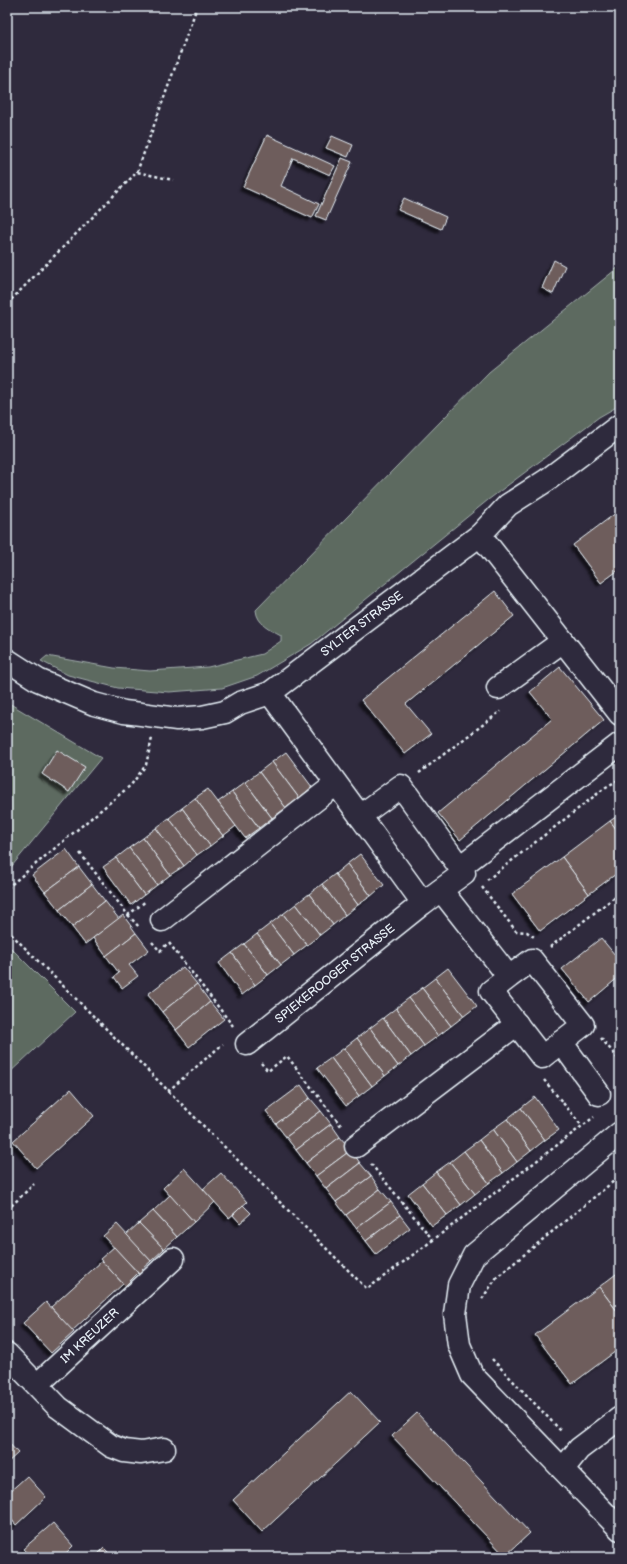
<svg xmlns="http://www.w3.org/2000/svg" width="627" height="1564" viewBox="0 0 627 1564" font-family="'Balsamiq Sans',sans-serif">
	<defs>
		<filter id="shadow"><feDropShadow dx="-3.5" dy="3.5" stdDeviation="1" flood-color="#0009"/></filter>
	</defs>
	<rect width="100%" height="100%" fill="#2f2a3d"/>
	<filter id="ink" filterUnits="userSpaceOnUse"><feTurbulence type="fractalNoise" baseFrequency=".025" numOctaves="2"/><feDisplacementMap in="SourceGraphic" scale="8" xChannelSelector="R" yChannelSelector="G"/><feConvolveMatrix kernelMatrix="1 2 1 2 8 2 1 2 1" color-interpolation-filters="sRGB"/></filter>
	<g filter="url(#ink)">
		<!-- green -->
		<g fill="#5d6a60" stroke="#a2aeac">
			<path d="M620 266V405L599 417 488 500 311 644 257 676 222 688 169 692 118 688 68 675 41 661 47 656 114 668 150 671 208 667 262 654 281 641V635C270 629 257 624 256 610L489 372Z"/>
			<polygon points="7,702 101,758 7,872"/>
			<polygon points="7,944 75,1012 7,1075"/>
		</g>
		<!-- building -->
		<g fill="#6e5d5b" stroke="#e8f1f8" filter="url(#shadow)">
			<polygon points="267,135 335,166 330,175 293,158 281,186 319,204 312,218 243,187"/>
			<polygon points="332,136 353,145 348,157 326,148"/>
			<polygon points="342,158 352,162 326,220 316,216"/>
			<polygon points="404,198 446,217 441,229 398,210"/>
			<polygon points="554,260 565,266 553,294 542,288"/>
			<polygon points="620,510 620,569 601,583 573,545"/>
			<polygon points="495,591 514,616 406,704 431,734 405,754 361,700"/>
			<polygon points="560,667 604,720 460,840 438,813 552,719 530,692"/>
			<polygon points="57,750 85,767 69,792 42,774"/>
			<polygon points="286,752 312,787 299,798 272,762"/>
			<polygon points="272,762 299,798 286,808 259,772"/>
			<polygon points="259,772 286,808 272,818 245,782"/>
			<polygon points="245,782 272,818 259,828 232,792"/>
			<polygon points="208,789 236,826 223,836 195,798"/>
			<polygon points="232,792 259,828 245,838 218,802"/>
			<polygon points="195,798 223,836 210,846 182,808"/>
			<polygon points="182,808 210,846 197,855 169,818"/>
			<polygon points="620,814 620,834 610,821"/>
			<polygon points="169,818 197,855 184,866 156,828"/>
			<polygon points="610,821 620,834 620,871 589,894 562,857"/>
			<polygon points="156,828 184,866 170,875 143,838"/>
			<polygon points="143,838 170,875 157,885 129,848"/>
			<polygon points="129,848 157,885 144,895 116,858"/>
			<polygon points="66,849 79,867 45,892 32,875"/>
			<polygon points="360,854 384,885 371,896 347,864"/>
			<polygon points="562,857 589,894 540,931 512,894"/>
			<polygon points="116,858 144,895 131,905 103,867"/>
			<polygon points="347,864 371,896 358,905 335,874"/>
			<polygon points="79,867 92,884 59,910 45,892"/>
			<polygon points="335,874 358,905 345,915 322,884"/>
			<polygon points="92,884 105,901 72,927 59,910"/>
			<polygon points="322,884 345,915 333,925 309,894"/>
			<polygon points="309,894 333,925 320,935 296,904"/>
			<polygon points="105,901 119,919 85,944 72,927"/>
			<polygon points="296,904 320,935 307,945 283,914"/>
			<polygon points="283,914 307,945 294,955 270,924"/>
			<polygon points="123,915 136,933 106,956 93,938"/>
			<polygon points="270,924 294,955 281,965 257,934"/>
			<polygon points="136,933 149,950 129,965 138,976 122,988 114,977 119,973 106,956"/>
			<polygon points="257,934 281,965 268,975 244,944"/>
			<polygon points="601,938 620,961 620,976 589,1002 562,969"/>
			<polygon points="244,944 268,975 255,985 232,953"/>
			<polygon points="232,953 255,985 242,995 219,963"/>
			<polygon points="183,967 197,984 162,1012 148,994"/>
			<polygon points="448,968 477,1006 464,1016 435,978"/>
			<polygon points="435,978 464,1016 451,1026 422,988"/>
			<polygon points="197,984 210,1002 176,1030 162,1012"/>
			<polygon points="422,988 451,1026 438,1036 409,998"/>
			<polygon points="409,998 438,1036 424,1046 396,1008"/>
			<polygon points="210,1002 224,1019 189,1047 176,1030"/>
			<polygon points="396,1008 424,1046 411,1056 383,1018"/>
			<polygon points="383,1018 411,1056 398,1066 370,1028"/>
			<polygon points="370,1028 398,1066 385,1076 357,1038"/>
			<polygon points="357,1038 385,1076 372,1086 344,1048"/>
			<polygon points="344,1048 372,1086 359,1096 331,1058"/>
			<polygon points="331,1058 359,1096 346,1106 317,1068"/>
			<polygon points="301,1085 310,1098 276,1124 266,1111"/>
			<polygon points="71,1089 94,1116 36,1168 13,1141"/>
			<polygon points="535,1097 559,1130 545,1140 521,1108"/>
			<polygon points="310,1098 321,1111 286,1137 276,1124"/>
			<polygon points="521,1108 545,1140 531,1151 507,1119"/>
			<polygon points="321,1111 331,1124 296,1150 286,1137"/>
			<polygon points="507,1119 531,1151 517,1162 493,1129"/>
			<polygon points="331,1124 340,1137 306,1163 296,1150"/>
			<polygon points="493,1129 517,1162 503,1173 479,1140"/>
			<polygon points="340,1137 351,1150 316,1176 306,1163"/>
			<polygon points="479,1140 503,1173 489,1183 464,1151"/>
			<polygon points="351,1150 360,1163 326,1189 316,1176"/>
			<polygon points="464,1151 489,1183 475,1194 450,1162"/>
			<polygon points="450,1162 475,1194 461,1205 436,1172"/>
			<polygon points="360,1163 371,1176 336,1202 326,1189"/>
			<polygon points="184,1168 215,1202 194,1222 163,1188"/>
			<polygon points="436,1172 461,1205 447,1215 422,1183"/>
			<polygon points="221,1173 247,1202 229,1218 203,1189"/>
			<polygon points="371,1176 380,1189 346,1215 336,1202"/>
			<polygon points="422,1183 447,1215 432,1226 408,1194"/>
			<polygon points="380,1189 391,1202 356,1228 346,1215"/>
			<polygon points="170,1195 194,1222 177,1237 153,1211"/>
			<polygon points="391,1202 400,1215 366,1241 356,1228"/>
			<polygon points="243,1205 251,1213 240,1223 233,1215"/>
			<polygon points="153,1211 177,1237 164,1249 139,1223"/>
			<polygon points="400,1215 410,1228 376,1254 366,1241"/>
			<polygon points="139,1223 164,1249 151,1261 126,1235"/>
			<polygon points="117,1224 151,1261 142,1269 146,1273 142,1277 103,1236"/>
			<polygon points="114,1247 138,1273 125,1286 100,1259"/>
			<polygon points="102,1261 123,1284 72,1331 51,1307"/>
			<polygon points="620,1271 620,1315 599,1287"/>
			<polygon points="599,1287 620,1315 620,1348 572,1384 535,1335"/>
			<polygon points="46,1302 74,1332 51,1353 23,1323"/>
			<polygon points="351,1391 380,1422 262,1532 233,1500"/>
			<polygon points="417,1413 530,1533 505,1556 392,1436"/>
			<polygon points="7,1441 18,1453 7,1463"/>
			<polygon points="27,1476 46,1497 16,1525 7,1514 7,1494"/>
			<polygon points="53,1523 73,1546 62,1557 31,1557 23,1549"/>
			<polygon points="104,1548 113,1557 95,1557"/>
		</g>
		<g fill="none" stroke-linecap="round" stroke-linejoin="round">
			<defs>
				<g id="minor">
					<polyline points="480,535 620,714"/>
					<polyline points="7,660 38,680 94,704 124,712 141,714 177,719 202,717 225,712 240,703 270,693 480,535 508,505 547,480 620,425"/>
					<polyline points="498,688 563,641"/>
					<polyline points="360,816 423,903"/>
					<polyline points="460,867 620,744"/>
					<polyline points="441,890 509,977 491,991 542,1057 583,1025 532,960 509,977"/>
					<polyline points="162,920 336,784"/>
					<polyline points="561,1042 599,1094"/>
					<polyline points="247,1044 423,903 464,873 401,786 360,816 270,693"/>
					<polyline points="620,1133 474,1255 459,1285 455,1314 459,1345 472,1375 620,1529"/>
					<polyline points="356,1146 517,1024"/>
					<polyline points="7,1354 58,1407 111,1446 124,1451 141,1453 164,1449"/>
					<polyline points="38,1384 173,1259"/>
					<polyline points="563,1469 579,1449 620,1418"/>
				</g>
			</defs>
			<!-- minor casing -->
			<use href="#minor" stroke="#e8f1f8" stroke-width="25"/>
			<!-- path -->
			<g stroke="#e8f1f8" stroke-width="2.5" stroke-dasharray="3 3" stroke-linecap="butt">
				<polyline points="137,172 197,7"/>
				<polyline points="7,304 137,172 173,180"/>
				<polyline points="419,773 501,711"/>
				<polyline points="80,853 128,915 146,901"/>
				<polyline points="487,880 606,787 620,779"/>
				<polyline points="482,887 516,931 527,932 534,937"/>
				<polyline points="7,888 131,785 146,765 152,738"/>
				<polyline points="128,915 140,928"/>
				<polyline points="7,930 367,1289 433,1240"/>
				<polyline points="152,942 160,951 168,943"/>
				<polyline points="169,943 233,1026"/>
				<polyline points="550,947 620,893"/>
				<polyline points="601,1038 620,1061"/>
				<polyline points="261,1063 268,1071 287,1056 342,1127"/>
				<polyline points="544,1080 582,1126"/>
				<polyline points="168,1091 223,1044"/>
				<polyline points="371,1164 433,1240 594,1117"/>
				<polyline points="7,1210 34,1184"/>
				<polyline points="482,1299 497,1277 620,1176"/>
				<polyline points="492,1359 562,1432"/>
			</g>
			<!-- minor -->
			<use href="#minor" stroke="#2f2a3d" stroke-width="22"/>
		</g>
	</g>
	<g text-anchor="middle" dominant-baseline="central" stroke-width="3" stroke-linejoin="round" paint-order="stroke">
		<!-- street labels -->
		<g font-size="12" fill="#e8f1f8" stroke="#2f2a3d">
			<text transform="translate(362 624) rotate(-37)">SYLTER STRASSE</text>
			<text transform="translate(335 974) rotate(-39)">SPIEKEROOGER STRASSE</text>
			<text transform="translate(90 1336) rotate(-43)">IM KREUZER</text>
		</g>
	</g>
	<!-- margin -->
	<rect width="627" height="1564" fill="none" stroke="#2f2a3d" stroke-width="24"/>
	<rect x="12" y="12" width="603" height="1540" fill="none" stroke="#e8f1f8" stroke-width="1.5" filter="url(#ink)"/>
</svg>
